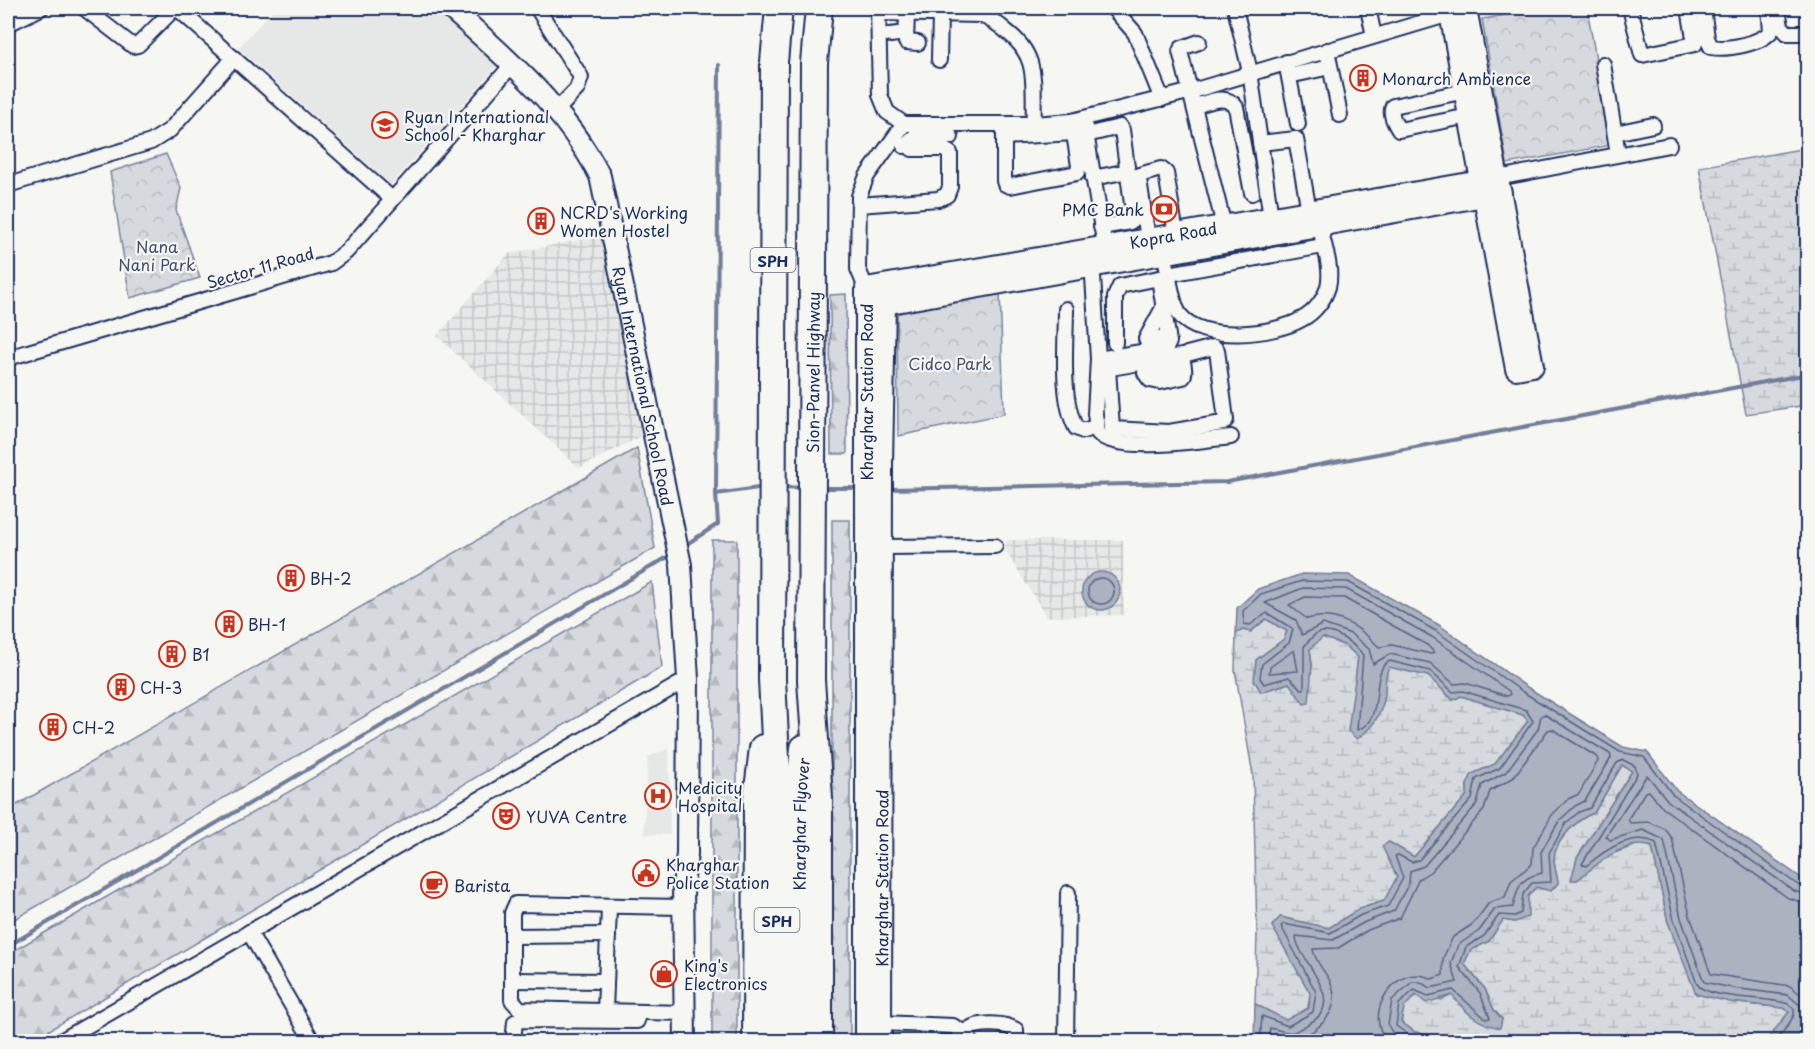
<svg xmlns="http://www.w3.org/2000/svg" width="1815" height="1049" viewBox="0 0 1815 1049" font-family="'Playpen Sans',sans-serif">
	<defs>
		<pattern id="industrial-grid" width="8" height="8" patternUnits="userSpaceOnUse" patternTransform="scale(1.5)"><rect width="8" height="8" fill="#e6e7e7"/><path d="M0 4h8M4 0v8" fill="none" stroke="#c5c6c9"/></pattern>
		<pattern id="forest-firs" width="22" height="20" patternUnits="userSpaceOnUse" patternTransform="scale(1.5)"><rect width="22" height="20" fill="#d6d9dd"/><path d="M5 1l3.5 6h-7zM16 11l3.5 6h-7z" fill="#b7bbc0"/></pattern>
		<pattern id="wetland-marsh" width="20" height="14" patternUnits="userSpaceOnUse" patternTransform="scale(1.5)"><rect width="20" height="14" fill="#d6d9dd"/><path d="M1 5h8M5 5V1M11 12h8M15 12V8" fill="none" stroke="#b7bbc0"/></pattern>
		<pattern id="park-crowns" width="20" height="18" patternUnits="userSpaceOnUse" patternTransform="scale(1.5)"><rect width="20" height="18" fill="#d6d9dd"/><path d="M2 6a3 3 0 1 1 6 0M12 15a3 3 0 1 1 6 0" fill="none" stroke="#b7bbc0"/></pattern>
	</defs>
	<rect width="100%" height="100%" fill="#f6f6f2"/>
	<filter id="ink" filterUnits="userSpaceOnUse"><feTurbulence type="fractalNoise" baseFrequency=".0167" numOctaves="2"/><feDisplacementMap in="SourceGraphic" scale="12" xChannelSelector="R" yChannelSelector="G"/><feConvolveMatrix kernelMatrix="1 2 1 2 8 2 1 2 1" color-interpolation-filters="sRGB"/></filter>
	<g filter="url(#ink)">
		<!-- built -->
		<g fill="#e6e7e7">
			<polygon points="275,8 434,8 498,65 391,185 238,48"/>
			<polygon points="669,748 670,835 644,834 648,757"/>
		</g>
		<!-- industrial -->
		<g fill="url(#industrial-grid)">
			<polygon points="605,235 644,435 579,468 437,336 508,254"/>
			<polygon points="1006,540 1123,540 1124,615 1047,617 1005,550"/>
		</g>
		<!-- forest -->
		<g fill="url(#forest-firs)" stroke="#78849e" stroke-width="1.5">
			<polygon points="846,294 847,454 831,454 830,295"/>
			<polygon points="637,448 655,548 8,923 8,810"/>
			<polygon points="832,520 850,520 850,1042 832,1041"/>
			<polygon points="712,540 737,540 737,1042 712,1041"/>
			<polygon points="652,582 662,667 31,1041 9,1041 8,954"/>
		</g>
		<!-- wetland -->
		<g fill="url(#wetland-marsh)" stroke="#78849e" stroke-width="1.5">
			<polygon points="1807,148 1807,405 1746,414 1699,167"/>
			<polygon points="1266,619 1287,631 1284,639 1256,660 1261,692 1289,683 1312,665 1310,649 1322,637 1346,646 1358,657 1354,692 1384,700 1384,677 1389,667 1428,676 1453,700 1461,696 1523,715 1528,721 1495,764 1472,774 1467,785 1467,795 1414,857 1389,842 1387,856 1397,877 1384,901 1359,909 1329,928 1281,917 1272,926 1310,993 1308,1008 1286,1021 1255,1004 1257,933 1253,775 1235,670 1236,633 1243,630 1251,632"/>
			<path d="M1622 765 1632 771 1577 858V880L1609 855 1642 843 1652 847 1668 922 1730 1002 1784 1008 1789 1012 1766 1042 1448 1041 1415 1032 1401 1022 1404 1007 1416 995 1442 1000 1452 995C1466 1013 1478 1024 1500 1027L1502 1019 1494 1010 1485 989 1464 964 1470 951 1489 941 1503 920 1515 922 1528 896 1536 887 1551 891 1558 883C1557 875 1554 867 1554 859 1554 841 1578 818 1594 813Z"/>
		</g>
		<!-- park -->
		<g fill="url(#park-crowns)" stroke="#78849e" stroke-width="1.5">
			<polygon points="1546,8 1587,8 1611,145 1507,164 1482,19"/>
			<polygon points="166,154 181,188 176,210 200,278 130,298 110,172"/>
			<polygon points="1000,292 1004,414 898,436 897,312"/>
		</g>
		<!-- water -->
		<g fill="#abb2c0" stroke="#717e99" stroke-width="1.5">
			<circle cx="1101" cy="591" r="19"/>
			<path d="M1302 574 1349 575 1439 625 1527 687 1623 747 1647 752 1677 791 1807 882 1808 1031 1801 1041H1766L1789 1012 1784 1008 1730 1002 1696 994 1668 922 1652 847C1625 837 1597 865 1577 880H1571L1577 858 1632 771 1622 765 1594 813C1578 818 1554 841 1554 859 1554 866 1557 875 1558 883L1551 891 1536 887 1528 896V917L1515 922 1503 920 1489 941 1470 951 1464 964 1485 989 1494 1010 1502 1019 1500 1028C1478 1024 1466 1013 1452 995L1426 1003 1416 995 1404 1007 1401 1022 1415 1032 1448 1041H1254L1255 1004 1286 1020 1309 1008 1310 993 1272 926 1280 917 1329 928 1359 909 1384 901 1397 877 1382 846 1389 842 1414 857 1467 795V785L1472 774 1495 764 1528 721 1523 715 1461 696 1453 700 1428 676 1389 667C1383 679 1387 688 1384 700 1380 717 1370 730 1357 739L1348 731 1358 657 1346 646 1323 637 1310 649 1312 665 1309 703 1304 704 1289 683 1261 692 1254 680 1256 660 1284 639 1287 631 1266 619 1250 632 1243 630 1236 633 1237 608 1258 589Z"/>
		</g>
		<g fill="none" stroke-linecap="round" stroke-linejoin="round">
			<!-- shore -->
			<g stroke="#556385" stroke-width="1.5">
				<circle cx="1101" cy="591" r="13"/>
				<polygon points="1303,588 1346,589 1432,637 1509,691 1510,695 1507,696 1465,683 1454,684 1430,663 1390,654 1373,664 1369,649 1351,634 1323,624 1302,635 1296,620 1265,603"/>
				<path d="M1305 597 1344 598 1427 645 1434 652 1431 654 1392 645 1379 647C1359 626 1336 611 1307 619L1289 605Z"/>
				<polygon points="1294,650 1298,671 1269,673 1270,667"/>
				<polyline points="1808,895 1794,891 1668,801 1647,775 1606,836 1610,840 1643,830 1664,840 1681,918 1704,982 1732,988 1788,995 1801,1006 1801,1020 1808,1021"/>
				<polyline points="1808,904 1788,898 1663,808 1649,791 1645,792 1628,819 1630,823 1649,822 1665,829 1672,838 1690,916 1711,974 1790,986 1808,1000"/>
				<path d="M1260 1042 1262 1016 1288 1026 1313 1012 1316 992 1281 926 1284 924 1330 933 1361 915 1388 906 1403 878 1395 856 1398 855 1412 862 1419 860 1472 799 1476 779 1500 768 1533 721 1526 710 1463 691 1453 692 1430 671 1390 661C1368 669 1387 721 1357 730L1363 655C1355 645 1336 630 1322 632 1316 632 1307 642 1304 647V689H1301L1289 677 1264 684 1260 678 1262 664 1289 643 1293 629 1267 613 1250 625 1244 624 1243 611 1261 594 1302 581 1348 582 1436 631 1523 692 1620 752 1644 757 1673 795 1798 885 1808 887"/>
				<path d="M1268 1042 1270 1028C1295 1034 1289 1036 1313 1021 1347 999 1296 958 1296 936L1333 940 1365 922 1394 911 1409 883 1410 871 1424 866 1477 804 1482 785 1506 772 1538 729 1541 716 1544 714 1610 754 1611 758 1585 801 1575 806 1559 821 1541 852 1542 873C1519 878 1518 887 1513 907L1495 909 1479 931 1458 945 1451 963 1457 982 1430 988 1420 982H1412L1392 1000 1388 1025 1392 1032 1405 1042"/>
				<path d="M1294 1042C1317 1031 1343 1012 1331 983 1326 972 1314 961 1313 949L1338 948 1368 930 1400 918 1419 879 1431 871 1484 810 1490 791 1513 778 1548 730 1552 729 1597 757 1598 761 1579 794 1568 799 1552 815 1533 848 1532 864 1511 881 1505 897 1489 903 1473 924 1453 937 1443 958V975L1432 979C1395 959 1360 1018 1389 1042"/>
				<path d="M1426 1042 1412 1037 1396 1026 1399 1004 1414 990 1428 996 1453 990 1486 1019 1490 1018 1480 993 1459 967 1466 947 1484 936 1499 915 1515 916 1521 913 1523 894 1532 883 1551 882 1549 853 1566 823 1579 812 1590 808 1617 763 1623 760 1635 766 1637 774 1582 864 1586 866C1605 850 1632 831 1656 843L1674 920 1697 984C1707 1000 1769 996 1788 1004L1794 1009V1015L1787 1027 1774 1042"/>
			</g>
			<!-- stream -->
			<g stroke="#717e99" stroke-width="4">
				<polyline points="781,487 804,488"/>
				<polyline points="820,488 861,488"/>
				<polyline points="889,489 1227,482 1808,374"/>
				<polyline points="716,494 719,65"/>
				<polyline points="682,547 718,524 716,494 765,487"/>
				<polyline points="8,946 671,555"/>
			</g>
			<defs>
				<g id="street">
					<polyline points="84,8 133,46 138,45 175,8"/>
					<polyline points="177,8 392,199"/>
					<polyline points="537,8 581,77 577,89 556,111"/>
					<polyline points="878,8 880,95 887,112 904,124 1034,124 1072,121 1192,91 1450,14"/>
					<polyline points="1113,8 1135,33 1162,99"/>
					<polyline points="1235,8 1250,72 1272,225"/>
					<polyline points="1368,8 1374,36"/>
					<polyline points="1630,8 1642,55 1695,44 1689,8"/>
					<path d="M1703 8 1707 38 1711 47C1727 50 1761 44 1771 31L1769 8"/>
					<polyline points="1778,10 1781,26 1787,33 1808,33"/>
					<path d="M878 13 981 15C990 19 997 23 1005 30 1041 57 1032 83 1034 124"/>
					<polyline points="907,14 906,42 918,43"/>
					<polyline points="8,24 41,8"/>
					<polyline points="890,35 906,33"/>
					<polyline points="1199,42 1182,48 1180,51 1224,226"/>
					<polyline points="1327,50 1340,115"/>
					<polyline points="939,60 940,15"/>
					<polyline points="1286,62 1298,124"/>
					<polyline points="1603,64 1618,154"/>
					<polyline points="1298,74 1330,67"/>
					<path d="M1466 91 1393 106C1389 114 1395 124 1399 130L1469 116"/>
					<path d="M1195 106C1209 102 1226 93 1236 107L1252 193"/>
					<polyline points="1004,124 1004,181 1005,184 1010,186 1077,173 1079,166 1072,121"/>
					<polyline points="1085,127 1103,235"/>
					<polyline points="1615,133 1653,125"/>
					<polyline points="1086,135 1120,127 1122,130 1134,219 1130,222 1101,227"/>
					<polyline points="1005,137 1074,133"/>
					<polyline points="1260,143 1296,139 1309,211"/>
					<polyline points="904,146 914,137 951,137"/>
					<polyline points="1093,178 1128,171"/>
					<polyline points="1498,178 1669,145"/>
					<polyline points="8,185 151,142 170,130 234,58"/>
					<polyline points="859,205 938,199 947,195 950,187 950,153 943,149 912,149"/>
					<polyline points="1148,239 1139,179 1139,175 1161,169 1166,173 1176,234"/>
					<path d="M1164 252C1168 267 1171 303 1180 315 1201 343 1275 335 1302 319 1314 313 1324 300 1328 287 1333 267 1323 244 1319 224"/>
					<path d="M1092 260 1098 359 1095 414 1098 433C1116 454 1204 440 1231 437"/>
					<polyline points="1169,274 1323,246"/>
					<polyline points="885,304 866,288 858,269 859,196 867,176 904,124"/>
					<polyline points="1164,306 1146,339 1147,341 1168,336"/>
					<path d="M1066 309C1066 343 1060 398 1076 428L1083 431 1095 427"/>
					<polyline points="8,358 331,263 346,252 513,64"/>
					<polyline points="1098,359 1166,348 1169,342 1159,278 1120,286 1115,297 1115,343"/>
					<polyline points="1108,368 1112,429 1169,432 1223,423 1226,420 1217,350 1214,347 1187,354"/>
					<path d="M1099 370 1181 356C1183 362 1186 371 1183 377L1160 382 1150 380 1145 373 1183 365"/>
					<polyline points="883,547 995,546"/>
					<polyline points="683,907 516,904 512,913 512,1000 520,1009 685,1013"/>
					<polyline points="249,932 313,1042"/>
					<polyline points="512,936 608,935"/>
					<polyline points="512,980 606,981"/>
					<polyline points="605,1011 609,908"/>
					<polyline points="881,1023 953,1026 960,1030 961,1042"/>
					<polyline points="59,1042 688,679"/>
					<polyline points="513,1042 515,1022 521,1020 637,1021"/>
					<path d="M968 1042 969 1029C979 1022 1005 1023 1016 1030V1042"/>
					<polyline points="1066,1042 1068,893"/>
				</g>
				<g id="secondary">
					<path id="s1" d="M450 8C507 58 565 108 600 176L681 565 688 679 687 854 683 886 685 1042"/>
					<polyline points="1449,8 1516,369 1533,366 1466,8"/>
					<path id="s2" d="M866 1042V288L1498 178"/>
					<path id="s3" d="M881 1042 882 464 885 304 1501 193"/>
				</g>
				<g id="highway">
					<polyline points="756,1042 757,798 763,748"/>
					<polyline points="777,1042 778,798 772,679 774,62 779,8"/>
					<path id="s4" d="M798 1042 799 798 804 748"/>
					<path id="s5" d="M819 1042V798L811 680 814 63 819 8"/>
				</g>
			</defs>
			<!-- street casing -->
			<use href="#street" stroke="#1b2f5e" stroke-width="18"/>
			<!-- secondary casing -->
			<use href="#secondary" stroke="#1b2f5e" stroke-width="24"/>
			<!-- highway casing -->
			<use href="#highway" stroke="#1b2f5e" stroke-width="30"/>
			<!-- street -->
			<use href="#street" stroke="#f6f6f2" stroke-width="14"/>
			<!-- secondary -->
			<use href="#secondary" stroke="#f6f6f2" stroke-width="20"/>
			<!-- highway -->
			<use href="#highway" stroke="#f6f6f2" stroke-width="26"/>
		</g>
	</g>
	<!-- icons -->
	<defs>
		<symbol id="building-ring" viewBox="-11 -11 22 22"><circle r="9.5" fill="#f6f6f2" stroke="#c8321e" stroke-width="1.5"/><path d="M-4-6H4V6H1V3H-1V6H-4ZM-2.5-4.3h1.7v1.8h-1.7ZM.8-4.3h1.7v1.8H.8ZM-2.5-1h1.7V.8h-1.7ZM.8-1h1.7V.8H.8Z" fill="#c8321e"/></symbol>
		<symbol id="school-ring" viewBox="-11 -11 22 22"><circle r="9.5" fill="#f6f6f2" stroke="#c8321e" stroke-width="1.5"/><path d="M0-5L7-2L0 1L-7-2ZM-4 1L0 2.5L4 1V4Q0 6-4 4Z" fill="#c8321e"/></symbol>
		<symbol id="bank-ring" viewBox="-11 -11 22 22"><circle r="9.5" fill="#f6f6f2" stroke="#c8321e" stroke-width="1.5"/><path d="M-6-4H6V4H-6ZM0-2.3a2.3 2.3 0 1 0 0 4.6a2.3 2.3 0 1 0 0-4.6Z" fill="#c8321e"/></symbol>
		<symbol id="hospital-ring" viewBox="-11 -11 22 22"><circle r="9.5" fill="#f6f6f2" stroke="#c8321e" stroke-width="1.5"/><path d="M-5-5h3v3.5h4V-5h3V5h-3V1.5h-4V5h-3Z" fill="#c8321e"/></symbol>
		<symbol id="theatre-ring" viewBox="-11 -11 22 22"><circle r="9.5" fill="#f6f6f2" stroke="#c8321e" stroke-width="1.5"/><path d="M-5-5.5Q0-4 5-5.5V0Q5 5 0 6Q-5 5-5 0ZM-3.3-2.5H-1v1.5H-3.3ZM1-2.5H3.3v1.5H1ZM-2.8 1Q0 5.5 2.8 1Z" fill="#c8321e"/></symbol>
		<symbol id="civic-ring" viewBox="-11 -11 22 22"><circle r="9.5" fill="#f6f6f2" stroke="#c8321e" stroke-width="1.5"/><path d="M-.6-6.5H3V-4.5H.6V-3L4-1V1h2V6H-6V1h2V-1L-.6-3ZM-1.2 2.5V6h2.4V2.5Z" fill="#c8321e"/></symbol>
		<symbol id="cafe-ring" viewBox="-11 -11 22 22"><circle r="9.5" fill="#f6f6f2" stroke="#c8321e" stroke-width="1.5"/><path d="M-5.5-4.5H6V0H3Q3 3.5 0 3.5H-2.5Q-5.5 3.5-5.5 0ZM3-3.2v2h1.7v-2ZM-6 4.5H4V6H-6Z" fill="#c8321e"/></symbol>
		<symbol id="shop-ring" viewBox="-11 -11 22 22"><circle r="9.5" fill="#f6f6f2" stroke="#c8321e" stroke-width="1.5"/><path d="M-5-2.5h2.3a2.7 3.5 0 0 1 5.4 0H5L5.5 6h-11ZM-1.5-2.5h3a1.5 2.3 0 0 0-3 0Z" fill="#c8321e"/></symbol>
	</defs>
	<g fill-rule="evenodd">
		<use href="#building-ring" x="1348" y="63" width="30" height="30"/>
		<use href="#school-ring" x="370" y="110" width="30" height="30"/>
		<use href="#bank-ring" x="1149" y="194" width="30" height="30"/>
		<use href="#building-ring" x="526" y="206" width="30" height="30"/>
		<use href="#building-ring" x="276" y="563" width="30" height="30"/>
		<use href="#building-ring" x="214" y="609" width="30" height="30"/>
		<use href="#building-ring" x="157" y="639" width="30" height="30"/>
		<use href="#building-ring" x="106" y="672" width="30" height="30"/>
		<use href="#building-ring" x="38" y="712" width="30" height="30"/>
		<use href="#hospital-ring" x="643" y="781" width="30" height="30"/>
		<use href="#theatre-ring" x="491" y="801" width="30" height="30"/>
		<use href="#civic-ring" x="631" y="858" width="30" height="30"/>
		<use href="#cafe-ring" x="419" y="870" width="30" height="30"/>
		<use href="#shop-ring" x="649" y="959" width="30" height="30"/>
	</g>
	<g text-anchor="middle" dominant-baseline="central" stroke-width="4.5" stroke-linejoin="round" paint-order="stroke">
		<!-- shield labels -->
		<g fill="#f6f6f2" stroke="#5d6b8a" stroke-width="1.5">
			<rect x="750.5" y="248" width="45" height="24" rx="4.5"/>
			<rect x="754.5" y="908" width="45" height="24" rx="4.5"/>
		</g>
		<g font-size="15" font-weight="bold" fill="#1b2f5e">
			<text x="773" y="260">SPH</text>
			<text x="777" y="920">SPH</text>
		</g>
		<!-- poi labels -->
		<g font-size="16" fill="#1b2f5e" stroke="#f6f6f2" text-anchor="start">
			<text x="1382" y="78">Monarch Ambience</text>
			<text x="404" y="116">Ryan International<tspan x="404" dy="18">School - Kharghar</tspan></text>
			<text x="1144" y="209" text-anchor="end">PMC Bank</text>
			<text x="560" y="212">NCRD's Working<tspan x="560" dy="18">Women Hostel</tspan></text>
			<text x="310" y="578">BH-2</text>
			<text x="248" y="624">BH-1</text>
			<text x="192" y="654">B1</text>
			<text x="140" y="687">CH-3</text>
			<text x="72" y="727">CH-2</text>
			<text x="678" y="787">Medicity<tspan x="678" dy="18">Hospital</tspan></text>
			<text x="526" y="816">YUVA Centre</text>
			<text x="666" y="864">Kharghar<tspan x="666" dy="18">Police Station</tspan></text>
			<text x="454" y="885">Barista</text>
			<text x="684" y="965">King's<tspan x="684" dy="18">Electronics</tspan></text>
		</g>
		<!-- street labels -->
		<g font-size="16" fill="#1b2f5e" stroke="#f6f6f2">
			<text stroke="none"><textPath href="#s2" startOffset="1066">Kopra Road</textPath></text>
			<text transform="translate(260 267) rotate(-16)">Sector 11 Road</text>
			<text stroke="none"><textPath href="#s5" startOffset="670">Sion-Panvel Highway</textPath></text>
			<text stroke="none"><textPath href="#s1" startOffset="441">Ryan International School Road</textPath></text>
			<text transform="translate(866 392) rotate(-90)">Kharghar Station Road</text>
			<text stroke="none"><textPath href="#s4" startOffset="218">Kharghar Flyover</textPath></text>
			<text stroke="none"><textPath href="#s3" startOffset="164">Kharghar Station Road</textPath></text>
		</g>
		<!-- park labels -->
		<g font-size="16" fill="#405177" stroke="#f6f6f2">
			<text x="157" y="246">Nana<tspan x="157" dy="18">Nani Park</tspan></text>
			<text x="950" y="363">Cidco Park</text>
		</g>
	</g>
	<!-- margin -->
	<rect width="1815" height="1049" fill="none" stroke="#f6f6f2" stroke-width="30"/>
	<rect x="15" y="15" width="1785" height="1019" fill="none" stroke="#1b2f5e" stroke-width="2" filter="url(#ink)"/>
</svg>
